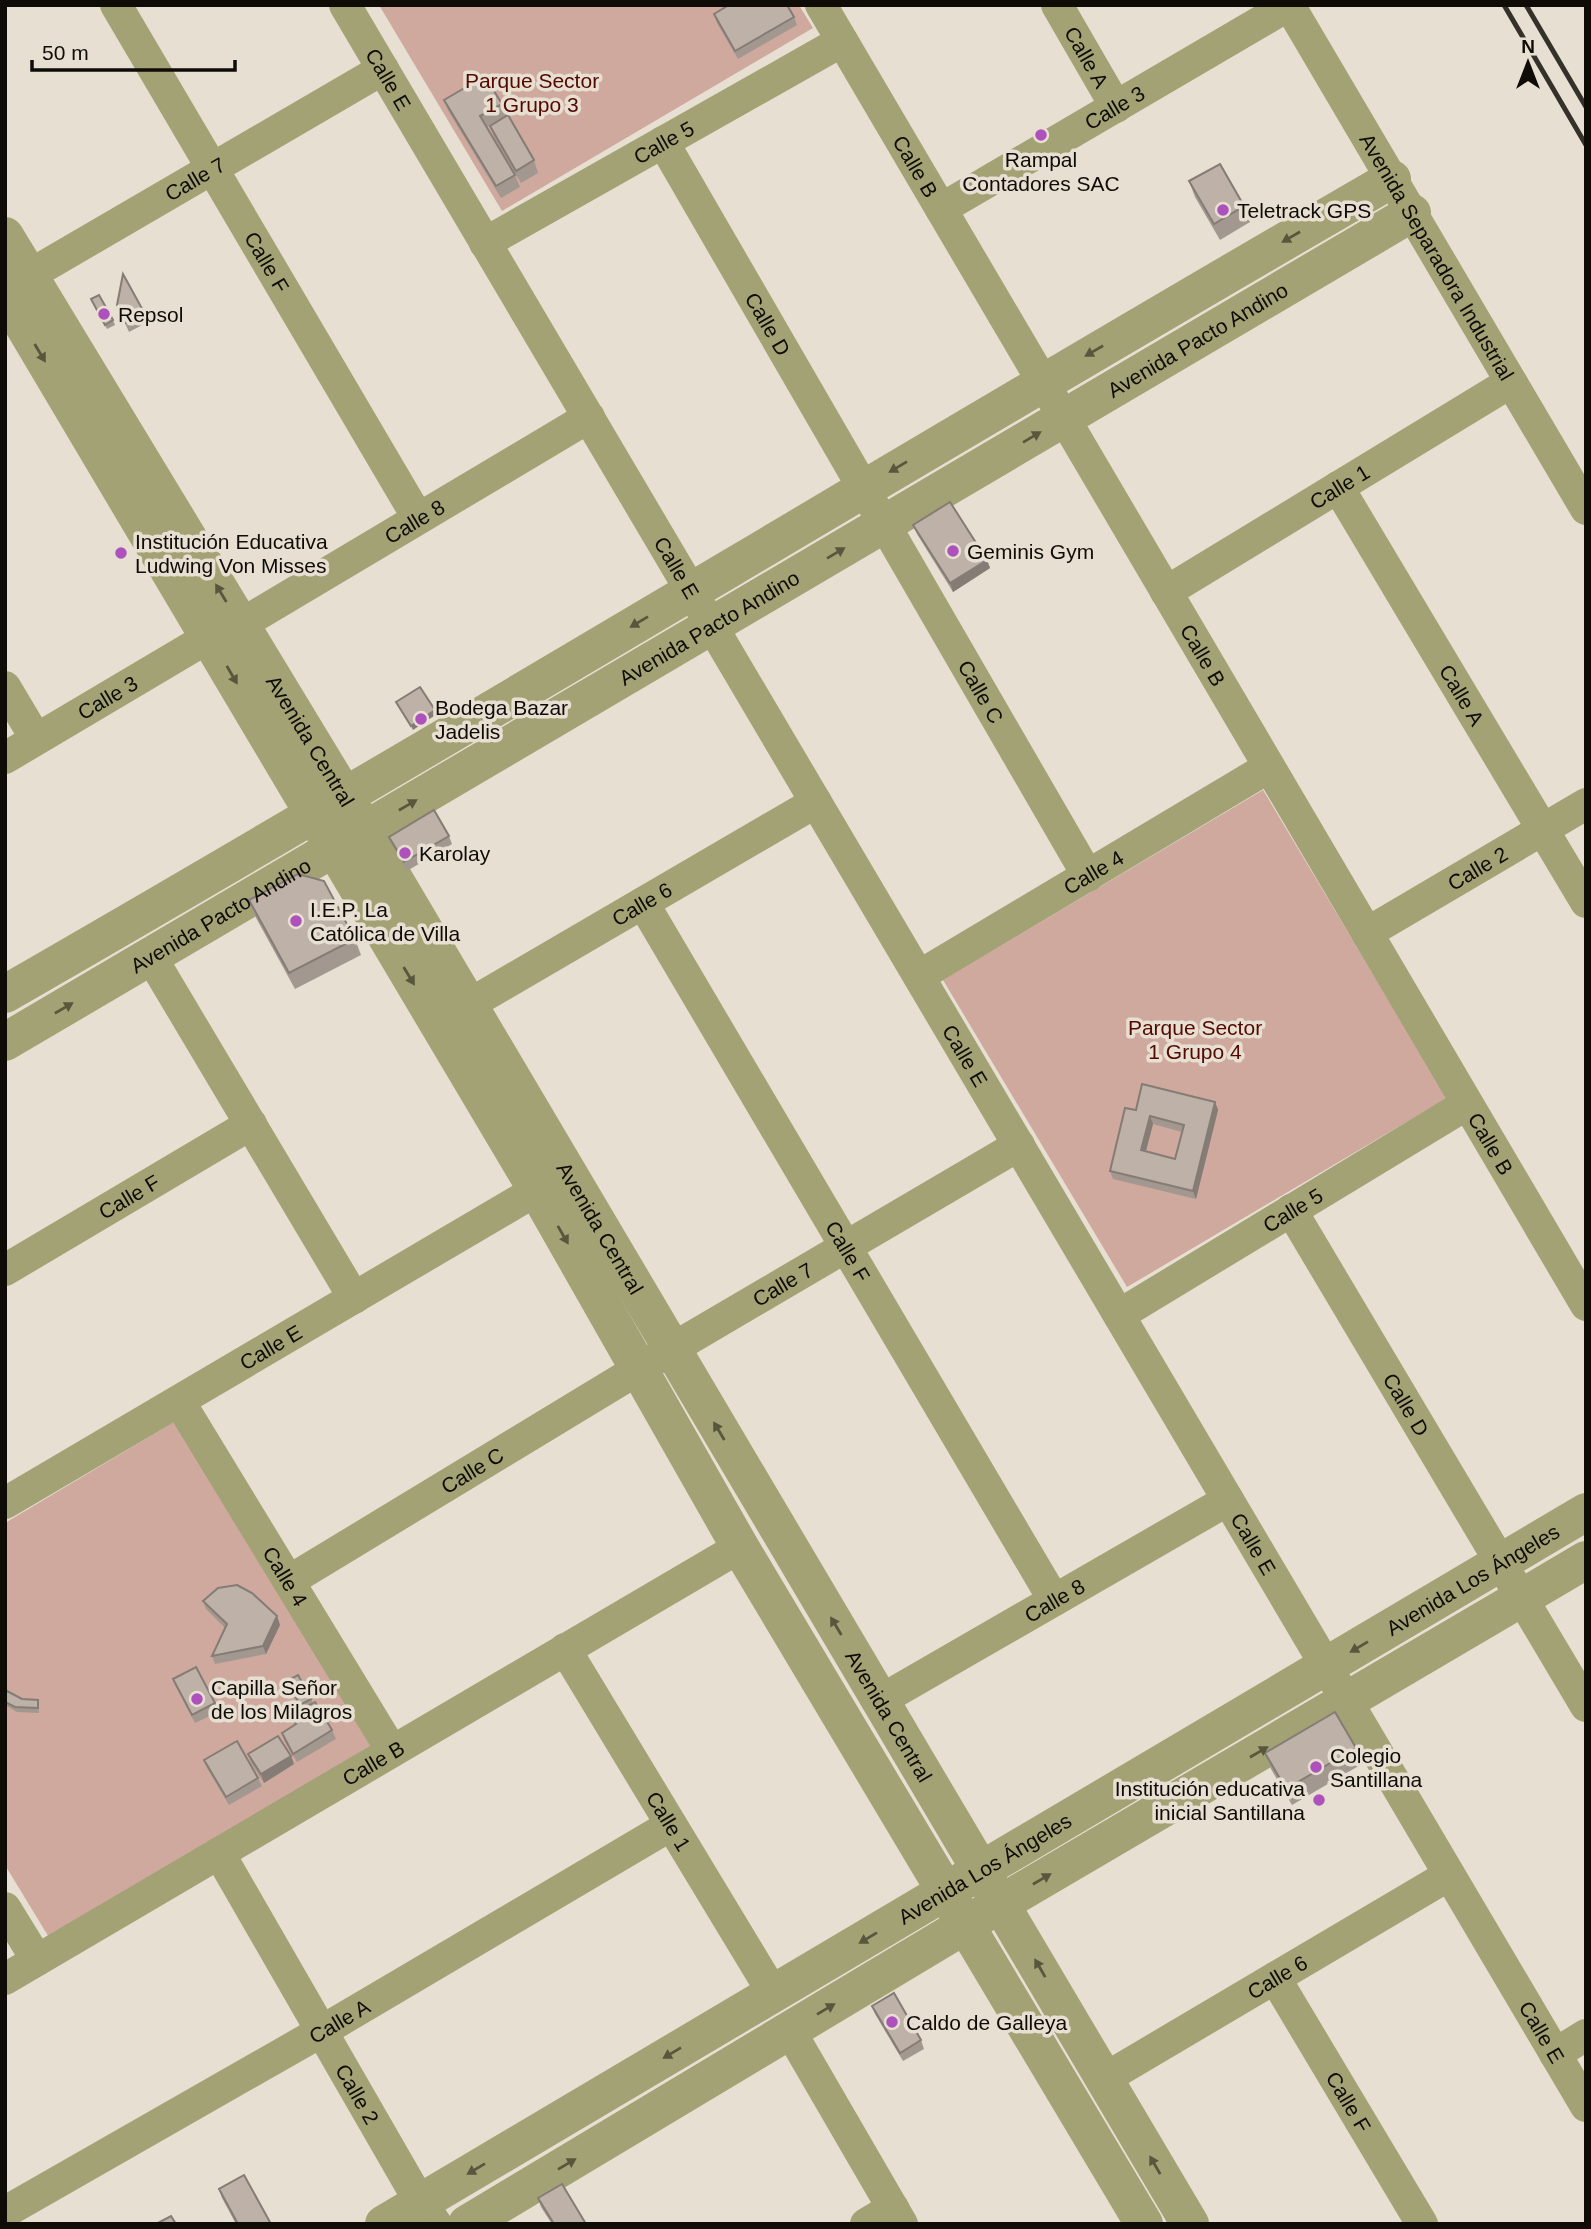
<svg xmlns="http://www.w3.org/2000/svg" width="1591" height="2229" viewBox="0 0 1591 2229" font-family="Arial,sans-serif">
	<rect width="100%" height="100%" fill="#e7dfd1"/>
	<!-- green -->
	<g fill="#cfa89e">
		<polygon points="379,5 799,5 813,28 502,211"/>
		<polygon points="1263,790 1447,1098 1127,1287 943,980"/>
		<polygon points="179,1419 375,1743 50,1939 5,1865 5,1523"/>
	</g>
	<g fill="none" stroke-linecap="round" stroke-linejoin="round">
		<!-- minor -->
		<g stroke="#a2a275" stroke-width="32">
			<path id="s1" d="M116 5 418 518"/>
			<path id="s2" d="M345 5 1586 2106"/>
			<path id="s3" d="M821 5 1586 1305"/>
			<path id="s4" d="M1057 5 1116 107"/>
			<path id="s5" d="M1289 5 1586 509"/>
			<path id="s6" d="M663 142 1088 876"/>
			<path id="s7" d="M941 209 1289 5"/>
			<path id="s8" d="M485 243 842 41"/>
			<path id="s9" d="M9 287 383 69"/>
			<path id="s10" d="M1338 487 1586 902"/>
			<path id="s11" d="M1166 592 1511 382"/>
			<path id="s12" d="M240 625 589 417"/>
			<polyline points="5,687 36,739"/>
			<path id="s13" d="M5 758 209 637"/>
			<path id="s14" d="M643 903 1054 1600"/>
			<path id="s15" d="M1367 933 1586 804"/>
			<polyline points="151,957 354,1298"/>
			<path id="s16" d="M919 976 1269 767"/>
			<path id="s17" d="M468 1005 816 802"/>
			<path id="s18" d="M1291 1210 1586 1706"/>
			<path id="s19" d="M5 1270 251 1124"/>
			<path id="s20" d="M1119 1315 1467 1104"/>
			<path id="s21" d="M179 1401 392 1751"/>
			<path id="s22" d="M5 1503 537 1190"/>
			<path id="s23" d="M289 1581 670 1350 1019 1145"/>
			<path id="s24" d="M565 1649 773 1993"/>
			<path id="s25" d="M881 1700 1228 1500"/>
			<path id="s26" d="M219 1853 420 2202 436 2224"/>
			<polyline points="5,1908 37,1960"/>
			<path id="s27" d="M1275 1978 1422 2224"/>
			<path id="s28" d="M5 1979 740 1547"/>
			<polyline points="790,2031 902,2224"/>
			<polyline points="1555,2054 1586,2035"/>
			<path id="s29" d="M1104 2079 1449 1875"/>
			<path id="s30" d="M5 2212 322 2031 671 1825"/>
			<polyline points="866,2224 893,2208"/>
		</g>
		<!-- tertiary -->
		<g stroke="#a2a275" stroke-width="38">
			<path id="s31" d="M5 236 365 830 1190 2224"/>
			<polyline points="5,294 537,1190 740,1547 1144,2224"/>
			<path d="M5 994C470 727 928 447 1392 179"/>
			<path id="s32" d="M5 1042 1412 213"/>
			<path id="s33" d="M384 2224 1586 1512"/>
			<polyline points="467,2224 1002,1903 1586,1560"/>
		</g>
		<!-- rail -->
		<g stroke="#34302a" stroke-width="5">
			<polyline points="1504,5 1586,145"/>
			<polyline points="1526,5 1586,107"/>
		</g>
	</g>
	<!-- wall -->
	<g fill="#a39890" fill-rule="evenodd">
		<polygon points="714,14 794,17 797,25 738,59 717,23"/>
		<polygon points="444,100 502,104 506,116 487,127 515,175 520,187 501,198 449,112"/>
		<polygon points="490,126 534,160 538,173 521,183 494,138"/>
		<polygon points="1189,181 1244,206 1250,222 1220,240 1195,197"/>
		<polygon points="91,299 113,320 115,325 107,329"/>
		<polygon points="117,305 145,314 148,322 129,332"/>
		<polygon points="913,525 987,560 990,568 953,592 917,534"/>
		<polygon points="449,836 452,844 407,871 392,845 389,837"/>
		<polygon points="249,900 355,939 361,955 295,989 255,916"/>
		<path d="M1215 1102 1218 1110 1196 1199 1113 1179 1110 1171 1136 1110ZM1153 1124 1182 1132 1175 1159 1146 1151Z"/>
		<polygon points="203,1601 277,1616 280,1625 266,1654 215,1664 212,1656 225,1628 206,1609"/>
		<polygon points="173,1679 215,1703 218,1712 195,1723 176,1687"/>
		<polygon points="287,1681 311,1699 313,1703 332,1730 336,1739 297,1762 285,1742 282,1733 295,1725 291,1716 301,1710 290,1690"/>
		<polygon points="5,1690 22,1699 38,1700 39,1713 17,1712 5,1705"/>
		<polygon points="1356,1748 1362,1764 1292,1805 1271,1769 1265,1753"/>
		<polygon points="248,1754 291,1756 294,1764 264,1783 251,1763"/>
		<polygon points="204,1760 258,1778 262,1786 229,1805 207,1768"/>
		<polygon points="872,2006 921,2040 924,2049 903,2061 875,2014"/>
		<polygon points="219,2189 271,2224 236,2224 222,2198"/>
		<polygon points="538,2198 586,2224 552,2224 541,2207"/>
	</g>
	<!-- shaded-wall -->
	<g fill="#857c75">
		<polygon points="987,560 990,568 953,592 950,583"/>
		<polygon points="435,710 437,714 413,730 411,726"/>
		<polygon points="1215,1102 1218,1110 1196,1199 1193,1191"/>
		<polygon points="1150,1116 1153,1124 1144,1158 1141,1150"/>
		<polygon points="277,1616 280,1625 266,1654 263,1646"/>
		<polygon points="291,1756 294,1764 264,1783 261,1774"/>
	</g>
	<!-- building -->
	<g fill="#beb1a7" stroke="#857c75" stroke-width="2" fill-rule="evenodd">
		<polygon points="729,5 787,5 794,17 735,51 714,14"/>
		<polygon points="485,76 502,104 480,116 515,175 496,186 444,100"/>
		<polygon points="508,115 534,160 516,171 490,126"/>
		<polygon points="1220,164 1244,206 1214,224 1189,181"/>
		<polygon points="123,274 145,314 126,323 117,305"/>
		<polygon points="99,295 113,320 105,325 91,299"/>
		<polygon points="950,502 987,560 950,583 913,525"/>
		<polygon points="420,687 435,710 411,726 396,702"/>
		<polygon points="434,810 449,836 404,862 389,837"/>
		<polygon points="298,874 324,881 355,939 289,973 249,900"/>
		<path d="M1142 1084 1215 1102 1193 1191 1110 1171 1125 1108 1136 1110ZM1150 1116 1184 1125 1175 1159 1141 1150Z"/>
		<polygon points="237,1585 252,1593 277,1616 263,1646 212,1656 227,1624 203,1601 218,1588"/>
		<polygon points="196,1667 215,1703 192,1715 173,1679"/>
		<polygon points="298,1675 311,1699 300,1705 287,1681"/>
		<polygon points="5,1690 22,1699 38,1700 38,1708 15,1707 5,1702"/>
		<polygon points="315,1702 332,1730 293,1754 282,1733 296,1724 291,1716"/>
		<polygon points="1335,1712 1356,1748 1286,1789 1265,1753"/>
		<polygon points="278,1736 291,1756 261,1774 248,1754"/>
		<polygon points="237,1741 258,1778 226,1797 204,1760"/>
		<polygon points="894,1993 921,2040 900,2053 872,2006"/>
		<polygon points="244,2175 271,2224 238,2224 219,2189"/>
		<polygon points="562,2184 586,2224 554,2224 538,2198"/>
		<polygon points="171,2216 176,2224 156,2224"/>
	</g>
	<!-- one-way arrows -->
	<defs><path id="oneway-solid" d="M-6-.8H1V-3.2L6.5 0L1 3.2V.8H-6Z" transform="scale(1.75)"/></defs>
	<g fill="#58573e">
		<use href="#oneway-solid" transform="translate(1291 237) rotate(150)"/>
		<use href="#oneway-solid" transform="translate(1094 351) rotate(150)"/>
		<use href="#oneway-solid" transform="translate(40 353) rotate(59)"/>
		<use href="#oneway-solid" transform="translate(1032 437) rotate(-31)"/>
		<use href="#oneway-solid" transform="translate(898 467) rotate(149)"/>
		<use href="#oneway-solid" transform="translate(836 553) rotate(-31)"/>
		<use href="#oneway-solid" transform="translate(221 593) rotate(-121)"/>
		<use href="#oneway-solid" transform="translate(639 622) rotate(149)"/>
		<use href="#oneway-solid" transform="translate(232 675) rotate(60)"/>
		<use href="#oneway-solid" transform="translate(408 805) rotate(-30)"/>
		<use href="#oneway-solid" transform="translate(409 976) rotate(59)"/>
		<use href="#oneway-solid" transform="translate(64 1008) rotate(-30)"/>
		<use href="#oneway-solid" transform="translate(563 1235) rotate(60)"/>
		<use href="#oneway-solid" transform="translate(719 1431) rotate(-121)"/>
		<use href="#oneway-solid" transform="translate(836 1626) rotate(-121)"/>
		<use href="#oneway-solid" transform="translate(1359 1647) rotate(149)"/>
		<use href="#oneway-solid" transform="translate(1259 1752) rotate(-30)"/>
		<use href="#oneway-solid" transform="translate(1042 1879) rotate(-30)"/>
		<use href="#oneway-solid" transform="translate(868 1938) rotate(149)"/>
		<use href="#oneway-solid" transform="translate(1040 1968) rotate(-120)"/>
		<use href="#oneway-solid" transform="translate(826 2009) rotate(-31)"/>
		<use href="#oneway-solid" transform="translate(672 2053) rotate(149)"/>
		<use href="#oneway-solid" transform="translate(567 2164) rotate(-31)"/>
		<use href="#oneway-solid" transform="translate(1155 2165) rotate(-120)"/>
		<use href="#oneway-solid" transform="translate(476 2169) rotate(149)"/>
	</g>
	<!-- markers -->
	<g fill="#ad51bc" stroke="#e7dfd1" stroke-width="2.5">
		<circle cx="1041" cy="135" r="7"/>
		<circle cx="1223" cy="210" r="7"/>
		<circle cx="104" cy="314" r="7"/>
		<circle cx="953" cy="551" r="7"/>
		<circle cx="121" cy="553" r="7"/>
		<circle cx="421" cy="719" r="7"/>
		<circle cx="405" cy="853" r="7"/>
		<circle cx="296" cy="921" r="7"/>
		<circle cx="197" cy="1699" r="7"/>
		<circle cx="1316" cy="1767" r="7"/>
		<circle cx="1319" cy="1800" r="7"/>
		<circle cx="892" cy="2022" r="7"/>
	</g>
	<g text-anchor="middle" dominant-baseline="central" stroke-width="7" stroke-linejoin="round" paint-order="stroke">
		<!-- street labels -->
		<g font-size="21" fill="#0f0c08" stroke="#e7dfd1">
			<text stroke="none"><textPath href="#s4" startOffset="60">Calle A</textPath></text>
			<text stroke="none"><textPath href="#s2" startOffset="86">Calle E</textPath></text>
			<text stroke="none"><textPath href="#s7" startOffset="201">Calle 3</textPath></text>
			<text stroke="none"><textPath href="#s8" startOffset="205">Calle 5</textPath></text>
			<text stroke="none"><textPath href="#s3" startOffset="187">Calle B</textPath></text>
			<text stroke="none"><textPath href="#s9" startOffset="215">Calle 7</textPath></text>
			<text stroke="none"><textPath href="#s5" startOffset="292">Avenida Separadora Industrial</textPath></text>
			<text stroke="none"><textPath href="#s1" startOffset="298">Calle F</textPath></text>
			<text stroke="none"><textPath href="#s6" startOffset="210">Calle D</textPath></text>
			<text stroke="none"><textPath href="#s32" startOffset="1384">Avenida Pacto Andino</textPath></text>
			<text stroke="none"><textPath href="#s11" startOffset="203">Calle 1</textPath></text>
			<text stroke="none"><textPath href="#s12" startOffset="203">Calle 8</textPath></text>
			<text stroke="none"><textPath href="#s2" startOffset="653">Calle E</textPath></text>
			<text stroke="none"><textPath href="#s32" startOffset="817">Avenida Pacto Andino</textPath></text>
			<text stroke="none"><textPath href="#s3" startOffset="754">Calle B</textPath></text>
			<text stroke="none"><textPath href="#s6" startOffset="635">Calle C</textPath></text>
			<text stroke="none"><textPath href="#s10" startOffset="242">Calle A</textPath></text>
			<text stroke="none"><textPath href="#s13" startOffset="119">Calle 3</textPath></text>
			<text stroke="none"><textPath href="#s31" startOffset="590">Avenida Central</textPath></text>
			<text stroke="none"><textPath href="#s15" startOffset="128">Calle 2</textPath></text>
			<text stroke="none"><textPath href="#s16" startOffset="203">Calle 4</textPath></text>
			<text stroke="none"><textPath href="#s17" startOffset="201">Calle 6</textPath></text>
			<text stroke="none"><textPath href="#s32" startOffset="250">Avenida Pacto Andino</textPath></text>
			<text stroke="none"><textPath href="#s2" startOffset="1220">Calle E</textPath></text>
			<text stroke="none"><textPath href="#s3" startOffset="1321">Calle B</textPath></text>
			<text stroke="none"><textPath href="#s19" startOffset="144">Calle F</textPath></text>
			<text stroke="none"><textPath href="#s20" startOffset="203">Calle 5</textPath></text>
			<text stroke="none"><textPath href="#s31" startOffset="1157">Avenida Central</textPath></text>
			<text stroke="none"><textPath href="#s14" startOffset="404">Calle F</textPath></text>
			<text stroke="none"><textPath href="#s23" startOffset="576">Calle 7</textPath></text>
			<text stroke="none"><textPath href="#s22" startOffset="308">Calle E</textPath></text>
			<text stroke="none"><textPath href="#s18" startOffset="226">Calle D</textPath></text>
			<text stroke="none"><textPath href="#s23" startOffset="214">Calle C</textPath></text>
			<text stroke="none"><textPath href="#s2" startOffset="1787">Calle E</textPath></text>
			<text stroke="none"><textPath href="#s21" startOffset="205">Calle 4</textPath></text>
			<text stroke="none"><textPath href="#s33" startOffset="1265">Avenida Los Ángeles</textPath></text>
			<text stroke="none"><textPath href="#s25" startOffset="200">Calle 8</textPath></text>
			<text stroke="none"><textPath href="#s31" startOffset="1724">Avenida Central</textPath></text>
			<text stroke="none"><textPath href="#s28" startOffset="427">Calle B</textPath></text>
			<text stroke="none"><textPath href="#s24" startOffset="201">Calle 1</textPath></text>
			<text stroke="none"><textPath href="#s33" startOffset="698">Avenida Los Ángeles</textPath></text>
			<text stroke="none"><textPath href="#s29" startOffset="201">Calle 6</textPath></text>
			<text stroke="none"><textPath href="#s30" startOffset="385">Calle A</textPath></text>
			<text stroke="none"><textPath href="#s2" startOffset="2354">Calle E</textPath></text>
			<text stroke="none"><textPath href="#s26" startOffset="278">Calle 2</textPath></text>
			<text stroke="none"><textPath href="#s27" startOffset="144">Calle F</textPath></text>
		</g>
		<!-- park labels -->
		<g font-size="21" fill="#530900" stroke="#e7dfd1">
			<text x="532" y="80">Parque Sector<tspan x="532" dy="24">1 Grupo 3</tspan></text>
			<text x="1195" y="1027">Parque Sector<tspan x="1195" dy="24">1 Grupo 4</tspan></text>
		</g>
		<!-- poi labels -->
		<g font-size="21" fill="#0f0c08" stroke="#e7dfd1" text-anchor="start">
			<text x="1041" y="159" text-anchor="middle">Rampal<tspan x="1041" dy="24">Contadores SAC</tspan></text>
			<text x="1237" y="210">Teletrack GPS</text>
			<text x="118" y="314">Repsol</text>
			<text x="135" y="541">Institución Educativa<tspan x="135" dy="24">Ludwing Von Misses</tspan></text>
			<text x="967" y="551">Geminis Gym</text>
			<text x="435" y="707">Bodega Bazar<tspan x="435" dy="24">Jadelis</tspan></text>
			<text x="419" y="853">Karolay</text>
			<text x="310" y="909">I.E.P. La<tspan x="310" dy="24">Católica de Villa</tspan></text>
			<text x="211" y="1687">Capilla Señor<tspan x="211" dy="24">de los Milagros</tspan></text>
			<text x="1330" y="1755">Colegio<tspan x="1330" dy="24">Santillana</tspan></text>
			<text x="1305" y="1788" text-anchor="end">Institución educativa<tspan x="1305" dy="24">inicial Santillana</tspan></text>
			<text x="906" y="2022">Caldo de Galleya</text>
		</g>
	</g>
	<!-- border -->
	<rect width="1591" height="2229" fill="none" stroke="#0f0c08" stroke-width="14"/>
	<!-- north arrow -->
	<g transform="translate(1528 63)" stroke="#e7dfd1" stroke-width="5" paint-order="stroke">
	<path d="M0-5L12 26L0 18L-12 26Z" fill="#0f0c08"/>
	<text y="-10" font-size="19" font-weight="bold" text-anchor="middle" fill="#0f0c08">N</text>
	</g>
	<!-- scale -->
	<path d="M32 60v10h203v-10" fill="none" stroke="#0f0c08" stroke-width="3.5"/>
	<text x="42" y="60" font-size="21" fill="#0f0c08" stroke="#e7dfd1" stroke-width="5" paint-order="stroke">50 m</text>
</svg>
